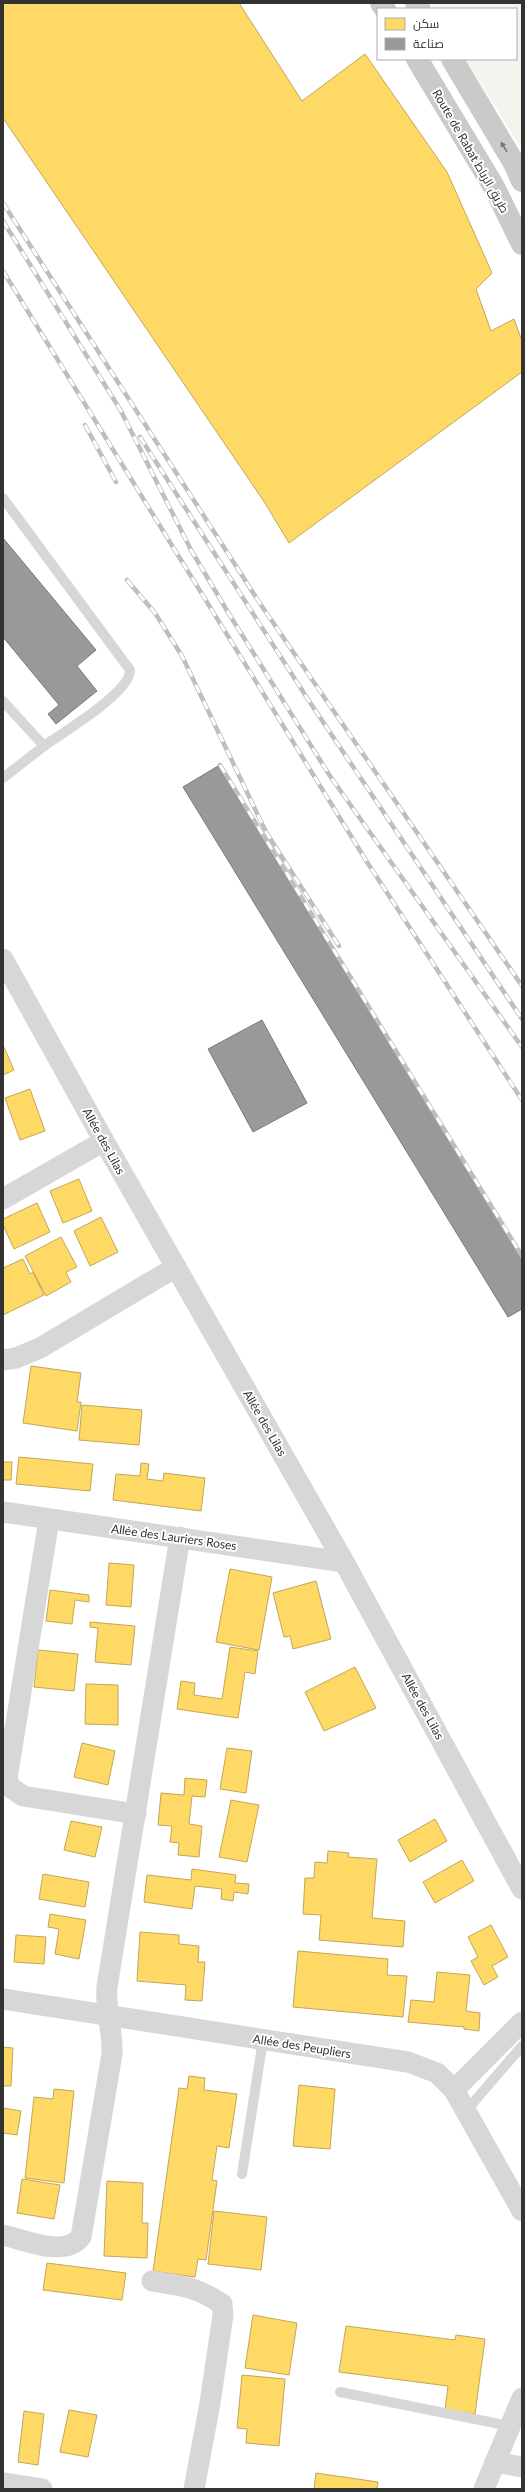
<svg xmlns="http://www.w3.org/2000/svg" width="525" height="2492" viewBox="0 0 525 2492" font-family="Lato,Cairo,sans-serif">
	<rect width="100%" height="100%" fill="#fff"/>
	<!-- green -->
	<polygon fill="#f1f5ed" points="430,3 522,3 522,149 465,59 516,59 516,9 434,9"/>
	<!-- homes -->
	<g fill="#ffd966" stroke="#c2a757">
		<polygon points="3,3 239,3 302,101 365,54 447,172 492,273 476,289 491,331 514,319 522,341 522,372 289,543 265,503 3,118"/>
		<polygon points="3,1045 14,1070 3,1075"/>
		<polygon points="30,1089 45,1131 20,1140 5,1098"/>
		<polygon points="79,1179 92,1211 63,1223 50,1191"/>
		<polygon points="37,1203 50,1232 14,1249 3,1225 3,1219"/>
		<polygon points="101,1217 118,1252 90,1266 74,1231"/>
		<polygon points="61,1237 77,1267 66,1272 71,1282 46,1296 25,1256"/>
		<polygon points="23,1259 30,1274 33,1272 44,1295 3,1315 3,1268"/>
		<polygon points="31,1366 81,1373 77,1402 81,1402 77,1431 23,1423"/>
		<polygon points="82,1405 142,1410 139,1445 79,1440"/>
		<polygon points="19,1457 93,1464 90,1491 16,1484"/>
		<polygon points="3,1462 12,1462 11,1480 3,1480"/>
		<polygon points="141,1463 149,1464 147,1479 163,1481 164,1473 205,1478 201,1511 113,1500 116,1474 140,1476"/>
		<polygon points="109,1563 134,1565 131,1607 106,1605"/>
		<polygon points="230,1569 272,1577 259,1650 216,1642"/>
		<polygon points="316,1581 331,1639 293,1649 290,1636 284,1637 273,1593"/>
		<polygon points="50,1590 89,1595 89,1602 75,1600 72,1624 46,1621"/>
		<polygon points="90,1622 135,1626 131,1665 95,1662 98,1628 90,1627"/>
		<polygon points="230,1647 258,1651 255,1674 245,1672 238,1718 177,1709 181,1681 195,1683 194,1695 222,1699"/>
		<polygon points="38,1650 78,1654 74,1691 34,1687"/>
		<polygon points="355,1667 376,1708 324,1731 305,1692"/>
		<polygon points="86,1684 118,1685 118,1725 85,1724"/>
		<polygon points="82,1743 115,1751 108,1785 74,1777"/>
		<polygon points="227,1748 252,1751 246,1793 220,1789"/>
		<polygon points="185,1778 207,1780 205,1797 192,1796 189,1824 202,1826 199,1857 178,1855 179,1843 170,1842 172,1826 158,1825 161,1793 184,1795"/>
		<polygon points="231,1800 259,1805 247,1862 219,1857"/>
		<polygon points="435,1819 447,1841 410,1862 398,1840"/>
		<polygon points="71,1821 102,1827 95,1857 64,1850"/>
		<polygon points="328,1851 349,1853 348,1857 377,1859 372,1918 405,1921 403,1947 319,1940 321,1915 303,1914 305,1878 314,1878 315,1862 327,1863"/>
		<polygon points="462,1860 474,1881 435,1903 423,1882"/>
		<polygon points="192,1869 236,1875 235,1883 249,1884 248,1894 234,1892 233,1901 221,1899 222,1889 195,1886 192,1909 144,1902 147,1875 191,1880"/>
		<polygon points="43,1874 89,1882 85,1907 39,1899"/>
		<polygon points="50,1914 86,1920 79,1959 55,1954 59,1929 48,1927"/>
		<polygon points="491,1925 508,1957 492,1966 498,1977 484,1985 471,1961 478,1957 468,1937"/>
		<polygon points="140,1932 179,1935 179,1944 199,1946 198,1962 205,1962 202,2001 185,2000 186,1985 137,1981"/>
		<polygon points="16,1935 46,1937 44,1964 14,1962"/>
		<polygon points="298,1951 388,1959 387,1975 407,1976 403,2017 293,2007"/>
		<polygon points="437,1972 470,1975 466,2011 480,2013 479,2031 464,2029 464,2027 408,2022 411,2000 434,2002"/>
		<polygon points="3,2047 13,2048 11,2086 3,2086"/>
		<polygon points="189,2076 205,2078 204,2090 237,2094 229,2148 217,2146 212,2180 217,2181 206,2260 198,2259 195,2277 153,2271 179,2088 187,2089"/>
		<polygon points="299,2085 335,2089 330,2149 293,2146"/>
		<polygon points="54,2089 74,2091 64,2183 25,2178 34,2097 53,2099"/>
		<polygon points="3,2108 21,2111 17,2135 3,2133"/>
		<polygon points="22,2179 60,2185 54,2219 17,2213"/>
		<polygon points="107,2181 143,2183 142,2223 148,2223 147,2258 104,2256"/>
		<polygon points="214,2211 267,2217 261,2270 208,2264"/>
		<polygon points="47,2263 126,2273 122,2300 43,2290"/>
		<polygon points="253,2315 297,2323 289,2375 245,2368"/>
		<polygon points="346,2326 455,2340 456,2335 485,2339 475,2414 445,2410 448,2386 339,2372"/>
		<polygon points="242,2375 285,2379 279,2446 246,2443 247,2429 237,2428"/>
		<polygon points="69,2410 97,2415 88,2457 60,2452"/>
		<polygon points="24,2411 44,2414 38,2465 18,2462"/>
		<polygon points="316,2473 378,2482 377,2489 314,2489"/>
	</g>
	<!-- industry -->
	<g fill="#999" stroke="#7a7a7a">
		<polygon points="3,538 96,650 77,666 97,691 56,724 48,714 59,705 3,637"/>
		<polygon points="218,766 522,1259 522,1309 508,1317 183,787"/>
		<polygon points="262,1020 307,1103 253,1132 208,1049"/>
	</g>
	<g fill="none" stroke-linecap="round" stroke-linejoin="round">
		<!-- lane -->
		<g stroke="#d7d7d7" stroke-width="10">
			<path d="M3 498 130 670C131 692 62 733 44 746"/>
			<polyline points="3,701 44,746 3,778"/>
			<polyline points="466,2111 522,2046"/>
			<polyline points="242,2174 263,2040"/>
			<polyline points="340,2392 510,2426"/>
		</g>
		<!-- street -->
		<g stroke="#d7d7d7" stroke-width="21">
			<polyline points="3,959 104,1141 344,1562 522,1889"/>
			<polyline points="3,1199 104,1141"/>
			<polyline points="3,1360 16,1358 40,1348 176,1267"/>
			<polyline points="3,1512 344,1562"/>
			<polyline points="49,1520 7,1778 10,1787 23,1796 136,1814"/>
			<polyline points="3,1999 408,2062 437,2073 454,2090 522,2211"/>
			<polyline points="454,2090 522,2022"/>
			<path d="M3 2235C26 2240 64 2258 81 2237L112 2054C113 2031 105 2010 107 1987L180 1537"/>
			<path d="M152 2281C180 2285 197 2287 222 2304L223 2315 210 2403 194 2489"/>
			<polyline points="495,2462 522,2467"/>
			<polyline points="3,2483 42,2489"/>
			<polyline points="484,2489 522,2398"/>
		</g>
		<!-- primary -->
		<g stroke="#cacaca" stroke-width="22">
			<polyline points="381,3 385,9"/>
			<polyline points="416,3 420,9"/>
			<polyline points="417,59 494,187 522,244"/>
			<polyline points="452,59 514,163 522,181"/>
		</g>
		<defs>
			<g id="rail">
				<polyline points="3,203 261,605 522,986"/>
				<polyline points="3,221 121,411 191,550 229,614 330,776 522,1047"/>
				<polyline points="3,271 367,862 522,1100"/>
				<polyline points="85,425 116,482"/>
				<polyline points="140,437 309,701 522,1019"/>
				<polyline points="127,580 155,613 182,656 266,832 339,946"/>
				<polyline points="220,765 522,1256"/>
			</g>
		</defs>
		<!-- rail casing -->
		<use href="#rail" stroke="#bebebe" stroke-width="4.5"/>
		<!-- rail -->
		<use href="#rail" stroke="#fff" stroke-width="3" stroke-dasharray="9" stroke-linecap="butt"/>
	</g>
	<!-- one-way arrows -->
	<defs><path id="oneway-solid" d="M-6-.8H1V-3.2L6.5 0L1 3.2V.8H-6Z"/></defs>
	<use fill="#777" href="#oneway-solid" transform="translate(504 147) rotate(-121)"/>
	<g text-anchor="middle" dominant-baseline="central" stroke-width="4" stroke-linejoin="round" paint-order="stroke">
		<!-- street labels -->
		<g font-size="12" fill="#333" stroke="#fff">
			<text transform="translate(471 151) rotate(60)">Route de Rabat طريق الرباط</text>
			<text transform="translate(104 1141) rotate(61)">Allée des Lilas</text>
			<text transform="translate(265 1423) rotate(60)">Allée des Lilas</text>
			<text transform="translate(174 1537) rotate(8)">Allée des Lauriers Roses</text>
			<text transform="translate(423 1706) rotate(61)">Allée des Lilas</text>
			<text transform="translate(302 2046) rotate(9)">Allée des Peupliers</text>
		</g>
	</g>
	<!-- border -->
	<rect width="525" height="2492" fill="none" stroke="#333333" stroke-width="8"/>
	<!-- legend -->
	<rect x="377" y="8" width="140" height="52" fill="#ffffff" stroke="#adadad"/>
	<rect x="385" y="18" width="20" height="12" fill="#ffd966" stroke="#adadad"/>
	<text x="413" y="28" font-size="12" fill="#333333">سكن</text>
	<rect x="385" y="38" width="20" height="12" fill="#999999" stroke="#adadad"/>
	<text x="413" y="48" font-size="12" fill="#333333">صناعة</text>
</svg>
